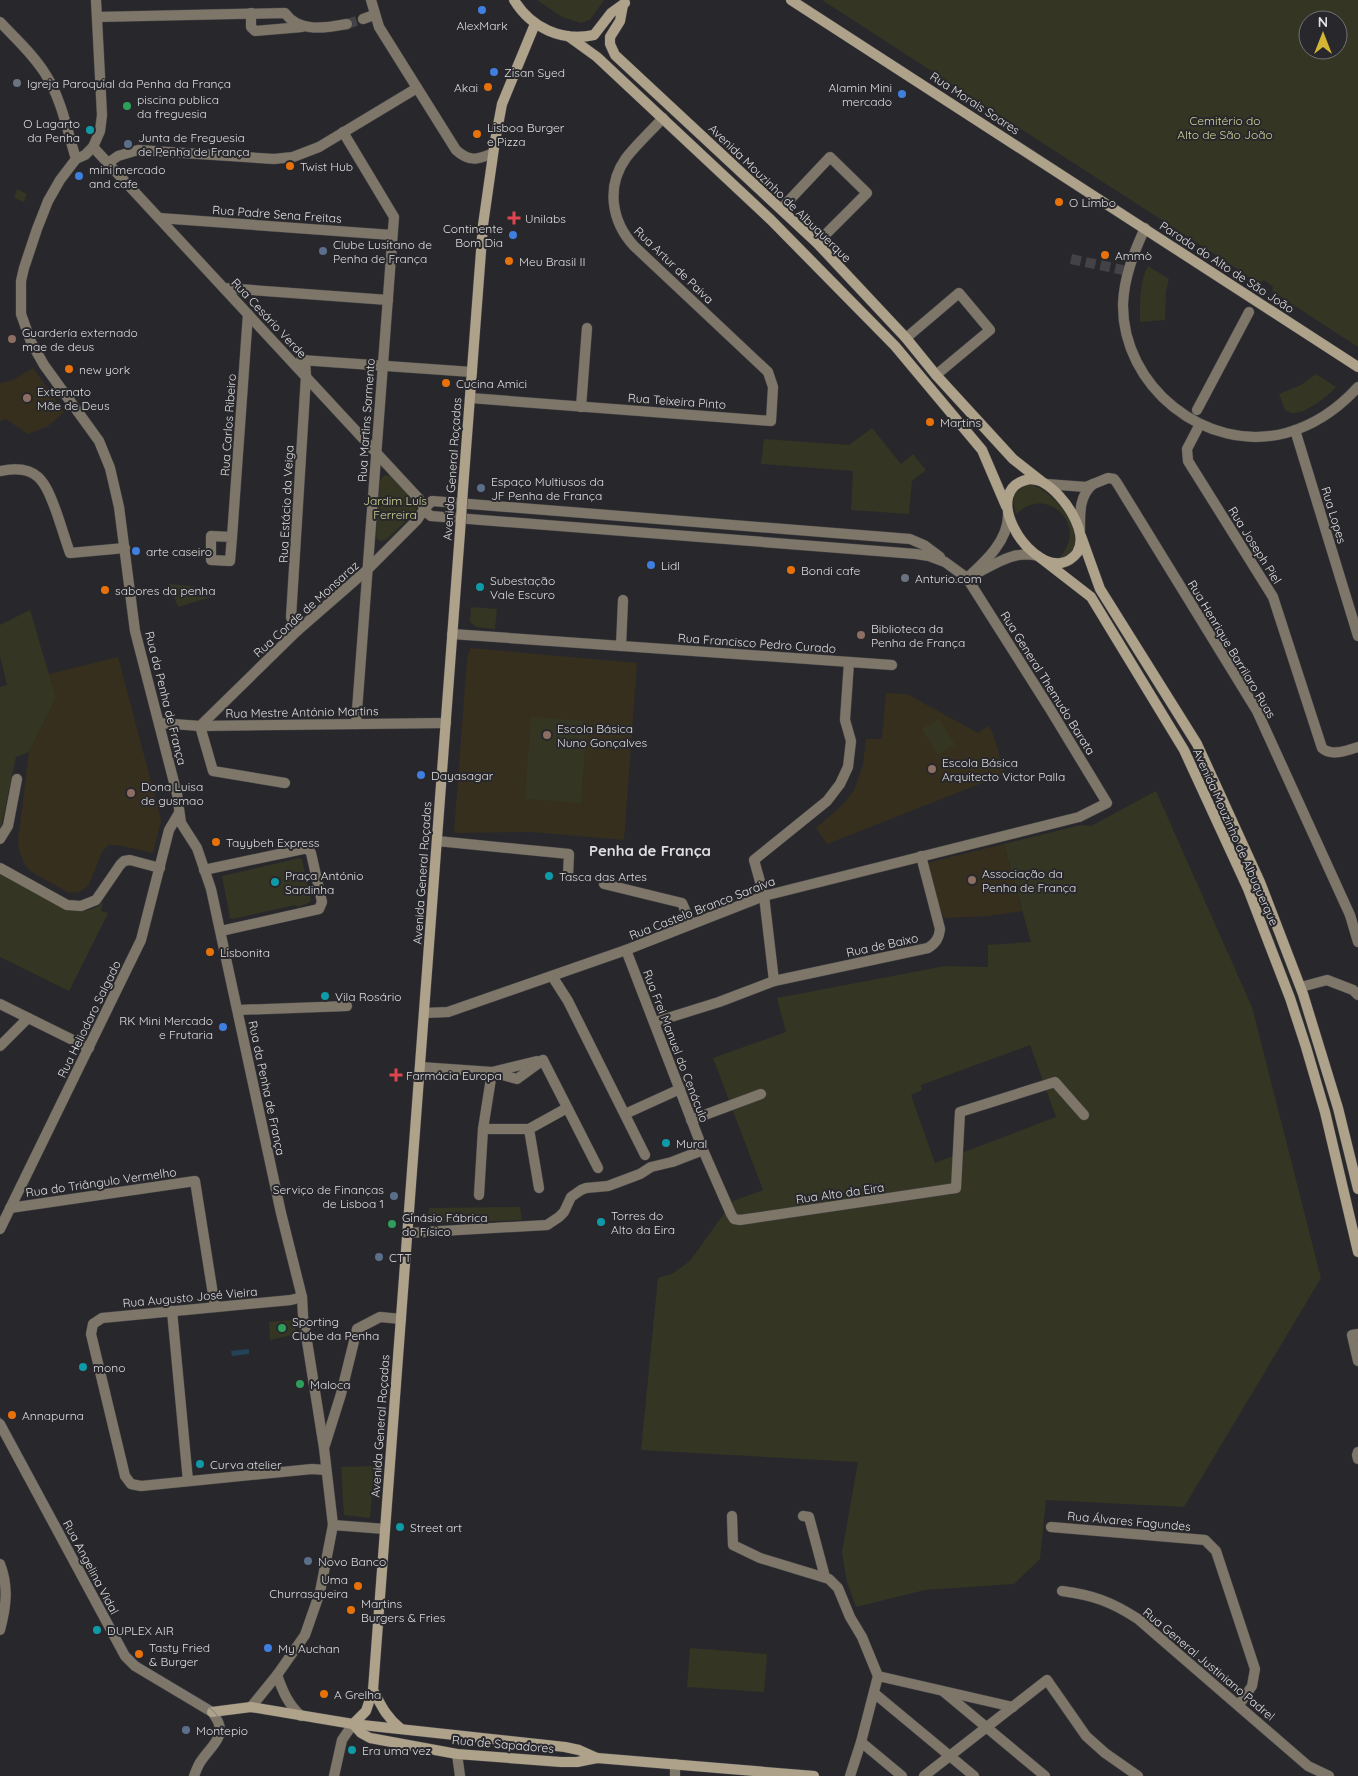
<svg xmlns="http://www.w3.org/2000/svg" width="1358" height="1776" viewBox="0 0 1358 1776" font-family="Quicksand,sans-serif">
	<rect width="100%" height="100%" fill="#28282c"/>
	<!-- education -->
	<g fill="#372f1e">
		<polygon points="33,368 64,412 48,426 28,434 6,419 0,421 0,383 11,381"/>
		<polygon points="470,648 637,663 624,840 531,832 454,833 467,659"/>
		<polygon points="118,657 161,820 153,853 117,845 109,845 103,850 88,886 79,892 69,893 30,871 25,865 19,850 18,842 29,752 56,698 49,674"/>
		<polygon points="886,693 907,694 978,733 989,726 994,737 1005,774 827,844 816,828 838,809 846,801 854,790 863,765 866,739 882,739"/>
		<polygon points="1004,844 1022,911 989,916 944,918 935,898 927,863"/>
	</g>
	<!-- green -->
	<g fill="#343522" fill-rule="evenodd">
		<polygon points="537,0 604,0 590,20 581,23 562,17"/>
		<path d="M822 0H1358V347L1272 291 1273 287 1264 280 1259 283ZM1308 20H1338V50H1308Z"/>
		<polygon points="17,189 27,194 24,202 14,198"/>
		<path d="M1148 266 1169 279 1166 291 1165 320 1140 322C1140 303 1139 283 1148 266Z"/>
		<path d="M1316 374 1336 387C1328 396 1306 414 1292 413 1289 412 1287 411 1285 410L1279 394 1301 385Z"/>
		<polygon points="872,428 901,464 913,454 926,470 912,481 909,514 851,510 853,471 761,464 764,439 849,445"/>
		<polygon points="384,475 391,476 415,502 417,507 415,512 386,540 381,541 377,539 376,535 380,481"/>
		<path d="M1028 484C1058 488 1097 551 1060 557 1089 525 1047 484 1016 514 1011 496 1012 493 1028 484Z"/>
		<polygon points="169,584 208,588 211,597 178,607"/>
		<polygon points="471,607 497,609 495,629 476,627 470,622"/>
		<polygon points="30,610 56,698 29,752 16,757 0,832 0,687 7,685 0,656 0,625"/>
		<polygon points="531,717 587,721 581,803 525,799"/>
		<polygon points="939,719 955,745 938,755 922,729"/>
		<path d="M1156 791 1252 1007 1321 1278 1184 1507 1046 1500 1040 1559 1014 1584 925 1590 856 1607 847 1582 842 1552 858 1462 641 1450 658 1278 672 1274 690 1261 733 1201 763 1190 713 1058 786 1032 777 998 945 966 988 967V945L1031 942 1004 844 1081 825 1091 826ZM1030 1045 1056 1117 935 1163 911 1095 922 1090 921 1085Z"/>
		<polygon points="300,858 302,860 311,899 310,902 299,907 295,905 233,919 230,918 222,876"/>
		<path d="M0 873 71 910C83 912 93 911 103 902L101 911 108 913 69 991 0 957Z"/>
		<polygon points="520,1207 522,1220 437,1223 428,1221 429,1208"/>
		<polygon points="294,1320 296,1334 270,1340 269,1322"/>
		<polygon points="374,1466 370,1518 344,1515 341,1467"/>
		<polygon points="690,1648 767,1654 764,1692 687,1687"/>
	</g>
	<!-- water -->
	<polygon fill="#244258" points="249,1349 249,1354 232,1356 231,1351"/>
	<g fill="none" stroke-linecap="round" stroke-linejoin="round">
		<!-- street-tunnel -->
		<g stroke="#434347" stroke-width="10" stroke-dasharray="10 5" stroke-linecap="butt">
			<polyline points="347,24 363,19"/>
			<polyline points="1071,259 1128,271"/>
		</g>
		<defs>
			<g id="street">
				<polyline points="96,0 102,115 100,131 93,147 85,155 76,159 60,180 48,201 37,229 24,268 21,281 21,314 31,342 44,365 99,441 110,468 119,507 135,631 177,794 181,823 197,848 211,889 281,1213 302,1297 303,1316 324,1448 333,1525 320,1592 305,1635 277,1675 251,1707"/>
				<path d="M371 0 379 27 456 150C469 162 478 160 493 153"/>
				<polyline points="251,13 251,27 255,31 302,27"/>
				<path d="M97 17 285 13C299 33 326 28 347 24"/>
				<polyline points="363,19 374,15"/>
				<path d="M0 22C16 39 34 55 46 75 61 98 68 133 76 159"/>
				<polyline points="343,132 394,217 356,724"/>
				<polyline points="93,147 420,500 427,513 431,516 916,554 929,556 945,562 967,578 1050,709 1107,803 1079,817 764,896 626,950 448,1012 424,1013"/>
				<polyline points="108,163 118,156 138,150 274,159 293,157 319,147 417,88"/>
				<polyline points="781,209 830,157 867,193 817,243"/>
				<polyline points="159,218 392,235"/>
				<path d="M1145 228C1134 252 1124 277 1123 304 1122 386 1205 454 1286 433 1315 425 1338 409 1358 387"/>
				<polyline points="224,288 388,300"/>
				<polyline points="906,338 959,293 990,330 936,375"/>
				<polyline points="301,360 472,372"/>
				<path d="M470 398 771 421 773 387 768 372 634 246C611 221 606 186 626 158 637 144 651 131 663 118"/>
				<polyline points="581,407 587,328"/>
				<polyline points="1197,410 1249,312"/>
				<path d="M1200 424 1187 449 1188 461 1273 597 1322 748C1332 757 1347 750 1358 747"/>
				<polyline points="1295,430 1358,636"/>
				<path d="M0 471C37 463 45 481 56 511 61 525 65 539 70 553L125 548"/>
				<polyline points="1046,484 1086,487 1108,478 1114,479 1117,483 1257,711 1350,915 1358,942"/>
				<path d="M1080 530C1080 513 1079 496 1093 484"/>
				<polyline points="232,537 211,536 211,560 230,561 232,537 248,314"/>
				<path d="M979 572C998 562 1016 550 1038 556"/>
				<path d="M967 578C986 561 1009 540 1008 513"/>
				<polyline points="297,631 294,626 291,617 306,376 305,360"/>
				<polyline points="452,634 892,665"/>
				<polyline points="621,646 623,600"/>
				<polyline points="160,723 200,726 446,723"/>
				<polyline points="200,726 297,631 367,570 417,520 425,508 432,501 910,539 924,545 940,557"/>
				<polyline points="200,726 213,771 285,783"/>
				<polyline points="0,839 8,826 17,779"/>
				<polyline points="437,841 569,854 568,875"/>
				<polyline points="0,868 67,905 81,906 96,900 120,865 124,861 130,860 160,868"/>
				<polyline points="204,870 303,849 308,849 311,853 322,902 319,909 221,931"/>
				<polyline points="604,884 682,903 691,924"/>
				<polyline points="626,950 703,1150 731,1214 734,1219 740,1220 956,1188 960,1112 1055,1082 1084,1115"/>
				<polyline points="552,976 568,1001 645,1155"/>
				<polyline points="774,981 764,896 754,860 827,801 840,784 848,767 851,741 845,720 849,662"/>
				<polyline points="1301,987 1327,980 1353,990 1358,995"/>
				<polyline points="0,1004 89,1048"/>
				<polyline points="238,1010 347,1006"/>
				<path d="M655 1022 719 1002 774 981 928 948C936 943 939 938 940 929L921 856"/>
				<polyline points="0,1046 28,1018"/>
				<polyline points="543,1060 598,1168"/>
				<polyline points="420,1067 492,1072 537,1061"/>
				<polyline points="625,1114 680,1089"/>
				<polyline points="691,1120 761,1094"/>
				<polyline points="483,1129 529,1129 567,1108"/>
				<polyline points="529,1129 539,1188"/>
				<polyline points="479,1195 483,1129 492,1072 517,1079 543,1060"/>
				<polyline points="10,1208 195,1181 215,1307"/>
				<polyline points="0,1229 141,940 169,830 179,813"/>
				<polyline points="407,1233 547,1225 559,1217 564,1212 571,1197 581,1190 586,1188 608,1186 640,1174 651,1167 672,1162 703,1150"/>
				<polyline points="302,1297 291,1300 102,1318 93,1324 91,1334 125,1476 131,1484 141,1486 312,1469 326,1470"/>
				<polyline points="172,1311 188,1481"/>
				<polyline points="1358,1334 1352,1335 1358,1361"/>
				<path d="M0 1424 125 1656 135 1666 212 1712C230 1735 214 1742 201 1761 198 1765 196 1771 194 1776"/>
				<polyline points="325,1445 341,1394 357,1329 380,1317 401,1319"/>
				<polyline points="1358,1452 1357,1455 1358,1459"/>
				<polyline points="732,1516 733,1545 760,1558 829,1579 838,1588 850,1617 862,1637 878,1676 861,1742 850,1776"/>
				<polyline points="803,1516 809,1517 825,1577"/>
				<polyline points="333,1525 385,1529"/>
				<polyline points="1051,1527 1205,1540 1216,1551 1255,1669 1252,1686 1239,1705"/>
				<path d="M0 1564C9 1587 6 1607 0 1630"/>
				<path d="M1062 1591C1093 1595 1112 1602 1138 1619L1308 1766 1329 1776"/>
				<path d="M277 1675C283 1692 288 1704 301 1716"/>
				<polyline points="878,1676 1013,1707"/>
				<polyline points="944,1692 1045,1776"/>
				<polyline points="874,1693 974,1776"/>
				<polyline points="861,1742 902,1776"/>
				<polyline points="457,1754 460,1776"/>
				<polyline points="675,1764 675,1776"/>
				<polyline points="334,1776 342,1740 353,1724"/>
				<polyline points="924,1776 1047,1680 1086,1736 1105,1753 1138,1776"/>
			</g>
			<g id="secondary">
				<path d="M514 0C531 28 562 42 594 35L611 13 625 3"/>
				<polyline points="791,0 1358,367"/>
				<polyline points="623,5 620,21 610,37 610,44 615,55 817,243 906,338 936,375 1013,459 1041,481"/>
				<polyline points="568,36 597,57 771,220 895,346 982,450 1006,506"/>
				<path d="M1030 479C1035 480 1040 480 1044 483 1063 494 1090 532 1077 553 1073 558 1067 562 1061 563 1027 569 978 488 1030 479Z"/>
				<polyline points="463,489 483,225 495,141 502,104 535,24"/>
				<polyline points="1081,536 1100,589 1197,744 1260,882 1303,994 1338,1108 1358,1189"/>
				<polyline points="1042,559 1091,597 1184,750 1248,889 1290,998 1306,1047 1325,1112 1358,1252"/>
				<path d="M373 1690C381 1705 386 1717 400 1728"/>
				<polyline points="212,1712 251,1707 353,1724 565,1747 579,1750 597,1758"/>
				<polyline points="353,1724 366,1711 373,1690 460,532"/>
				<polyline points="353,1724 361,1733 370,1738 457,1754 561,1762 577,1762 597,1758 814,1776"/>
			</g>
		</defs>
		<!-- street casing -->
		<use href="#street" stroke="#454549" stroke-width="11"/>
		<!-- secondary casing -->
		<use href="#secondary" stroke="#454549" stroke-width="11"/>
		<!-- street -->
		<use href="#street" stroke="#7e7668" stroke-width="10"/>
		<!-- secondary -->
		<use href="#secondary" stroke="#afa28b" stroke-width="10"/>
		<!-- tram -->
		<path stroke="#7b7b7e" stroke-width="1" d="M0 1418 126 1652 136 1663 206 1705C243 1732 207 1748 196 1776"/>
		<defs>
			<polyline id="secondary-bridge" points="460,532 463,489"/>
		</defs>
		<!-- secondary-bridge casing -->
		<use href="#secondary-bridge" stroke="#454549" stroke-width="11" stroke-linecap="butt"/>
		<!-- secondary-bridge -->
		<use href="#secondary-bridge" stroke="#afa28b" stroke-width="10"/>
	</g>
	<!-- markers -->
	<g fill="#3f7fe0" stroke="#28282c" stroke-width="2">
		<circle cx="482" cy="10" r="5"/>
		<circle cx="494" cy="72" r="5"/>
		<circle cx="902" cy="94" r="5"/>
		<circle cx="79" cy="176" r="5"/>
		<circle cx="513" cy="235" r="5"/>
		<circle cx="136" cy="551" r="5"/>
		<circle cx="651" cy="565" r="5"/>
		<circle cx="421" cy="775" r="5"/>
		<circle cx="223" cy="1027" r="5"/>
		<circle cx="268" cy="1648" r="5"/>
	</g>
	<g fill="#6b7280" stroke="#28282c" stroke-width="2">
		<circle cx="17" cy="83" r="5"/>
		<circle cx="905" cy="578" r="5"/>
	</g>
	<g fill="#e8710a" stroke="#28282c" stroke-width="2">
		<circle cx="488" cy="87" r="5"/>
		<circle cx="477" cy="134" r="5"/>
		<circle cx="290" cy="166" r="5"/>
		<circle cx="1059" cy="202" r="5"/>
		<circle cx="1105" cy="255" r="5"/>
		<circle cx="509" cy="261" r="5"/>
		<circle cx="69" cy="369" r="5"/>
		<circle cx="446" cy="383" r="5"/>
		<circle cx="930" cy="422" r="5"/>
		<circle cx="791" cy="570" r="5"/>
		<circle cx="105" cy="590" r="5"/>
		<circle cx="216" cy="842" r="5"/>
		<circle cx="210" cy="952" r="5"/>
		<circle cx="12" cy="1415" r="5"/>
		<circle cx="358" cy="1586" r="5"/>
		<circle cx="351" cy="1610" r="5"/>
		<circle cx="139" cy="1654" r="5"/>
		<circle cx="324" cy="1694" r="5"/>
	</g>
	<g fill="#2e9e5b" stroke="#28282c" stroke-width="2">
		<circle cx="127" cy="106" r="5"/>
		<circle cx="392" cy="1224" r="5"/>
		<circle cx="282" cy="1328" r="5"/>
		<circle cx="300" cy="1384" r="5"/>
	</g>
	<g fill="#0f9aa8" stroke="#28282c" stroke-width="2">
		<circle cx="90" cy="130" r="5"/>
		<circle cx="480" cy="587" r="5"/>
		<circle cx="549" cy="876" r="5"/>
		<circle cx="275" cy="882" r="5"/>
		<circle cx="325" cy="996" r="5"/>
		<circle cx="666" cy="1143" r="5"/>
		<circle cx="601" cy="1222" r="5"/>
		<circle cx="83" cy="1367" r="5"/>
		<circle cx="200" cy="1464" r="5"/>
		<circle cx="400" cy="1527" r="5"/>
		<circle cx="97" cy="1630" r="5"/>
		<circle cx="352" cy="1750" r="5"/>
	</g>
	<g fill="#5c6f8a" stroke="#28282c" stroke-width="2">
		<circle cx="128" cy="144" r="5"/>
		<circle cx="323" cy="251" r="5"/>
		<circle cx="481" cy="488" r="5"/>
		<circle cx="394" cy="1196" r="5"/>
		<circle cx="379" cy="1257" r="5"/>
		<circle cx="308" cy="1561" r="5"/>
		<circle cx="186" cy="1730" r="5"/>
	</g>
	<g fill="#e0444e" stroke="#28282c" stroke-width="2">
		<path d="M511.5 210.5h5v5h5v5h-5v5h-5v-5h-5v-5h5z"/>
		<path d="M393.5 1067.5h5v5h5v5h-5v5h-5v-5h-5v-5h5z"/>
	</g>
	<g fill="#8d6e63" stroke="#28282c" stroke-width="2">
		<circle cx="12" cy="339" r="5"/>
		<circle cx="27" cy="398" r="5"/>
		<circle cx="861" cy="635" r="5"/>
		<circle cx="547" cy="735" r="5"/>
		<circle cx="932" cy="769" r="5"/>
		<circle cx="131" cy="793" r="5"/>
		<circle cx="972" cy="880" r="5"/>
	</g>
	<g text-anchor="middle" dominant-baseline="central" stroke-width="4" stroke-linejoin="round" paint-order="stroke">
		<!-- poi labels -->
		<g font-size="12" fill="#dfdfe2" stroke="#28282c" text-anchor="start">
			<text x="482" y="25" text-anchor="middle">AlexMark</text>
			<text x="504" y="72">Zisan Syed</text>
			<text x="27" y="83">Igreja Paroquial da Penha da França</text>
			<text x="478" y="87" text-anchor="end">Akai</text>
			<text x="892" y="87" text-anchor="end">Alamin Mini<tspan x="892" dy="14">mercado</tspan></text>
			<text x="137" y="99">piscina publica<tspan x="137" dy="14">da freguesia</tspan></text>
			<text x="80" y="123" text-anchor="end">O Lagarto<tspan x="80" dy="14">da Penha</tspan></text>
			<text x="487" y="127">Lisboa Burger<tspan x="487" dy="14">e Pizza</tspan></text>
			<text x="138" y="137">Junta de Freguesia<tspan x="138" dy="14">de Penha de França</tspan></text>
			<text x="300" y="166">Twist Hub</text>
			<text x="89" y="169">mini mercado<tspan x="89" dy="14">and cafe</tspan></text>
			<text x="1069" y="202">O Limbo</text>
			<text x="525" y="218">Unilabs</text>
			<text x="503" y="228" text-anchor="end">Continente<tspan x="503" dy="14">Bom Dia</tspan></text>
			<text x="333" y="244">Clube Lusitano de<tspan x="333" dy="14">Penha de França</tspan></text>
			<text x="1115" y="255">Ammò</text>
			<text x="519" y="261">Meu Brasil II</text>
			<text x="22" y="332">Guardería externado<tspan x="22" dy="14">mae de deus</tspan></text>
			<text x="79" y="369">new york</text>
			<text x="456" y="383">Cucina Amici</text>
			<text x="37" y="391">Externato<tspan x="37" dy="14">Mãe de Deus</tspan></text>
			<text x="940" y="422">Martins</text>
			<text x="491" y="481">Espaço Multiusos da<tspan x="491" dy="14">JF Penha de França</tspan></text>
			<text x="146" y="551">arte caseiro</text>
			<text x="661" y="565">Lidl</text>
			<text x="801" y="570">Bondi cafe</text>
			<text x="915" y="578">Anturio.com</text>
			<text x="490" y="580">Subestação<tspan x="490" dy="14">Vale Escuro</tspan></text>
			<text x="115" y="590">sabores da penha</text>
			<text x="871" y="628">Biblioteca da<tspan x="871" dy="14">Penha de França</tspan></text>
			<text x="557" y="728">Escola Básica<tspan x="557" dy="14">Nuno Gonçalves</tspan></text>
			<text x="942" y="762">Escola Básica<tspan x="942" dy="14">Arquitecto Victor Palla</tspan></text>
			<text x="431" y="775">Dayasagar</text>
			<text x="141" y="786">Dona Luisa<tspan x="141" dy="14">de gusmao</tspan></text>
			<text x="226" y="842">Tayybeh Express</text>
			<text x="982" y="873">Associação da<tspan x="982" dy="14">Penha de França</tspan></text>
			<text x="285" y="875">Praça António<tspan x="285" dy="14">Sardinha</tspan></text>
			<text x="559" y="876">Tasca das Artes</text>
			<text x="220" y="952">Lisbonita</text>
			<text x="335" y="996">Vila Rosário</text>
			<text x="213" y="1020" text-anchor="end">RK Mini Mercado<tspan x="213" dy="14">e Frutaria</tspan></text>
			<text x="406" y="1075">Farmácia Europa</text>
			<text x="676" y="1143">Mural</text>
			<text x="384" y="1189" text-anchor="end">Serviço de Finanças<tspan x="384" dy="14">de Lisboa 1</tspan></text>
			<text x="611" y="1215">Torres do<tspan x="611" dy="14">Alto da Eira</tspan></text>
			<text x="402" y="1217">Ginásio Fábrica<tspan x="402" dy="14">do Físico</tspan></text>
			<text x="389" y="1257">CTT</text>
			<text x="292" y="1321">Sporting<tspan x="292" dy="14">Clube da Penha</tspan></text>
			<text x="93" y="1367">mono</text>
			<text x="310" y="1384">Maloca</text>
			<text x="22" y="1415">Annapurna</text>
			<text x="210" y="1464">Curva atelier</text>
			<text x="410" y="1527">Street art</text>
			<text x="318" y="1561">Novo Banco</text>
			<text x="348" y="1579" text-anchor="end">Uma<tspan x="348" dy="14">Churrasqueira</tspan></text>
			<text x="361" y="1603">Martins<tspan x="361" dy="14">Burgers &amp; Fries</tspan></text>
			<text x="107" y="1630">DUPLEX AIR</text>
			<text x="149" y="1647">Tasty Fried<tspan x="149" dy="14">&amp; Burger</tspan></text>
			<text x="278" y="1648">My Auchan</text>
			<text x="334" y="1694">A Grelha</text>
			<text x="196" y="1730">Montepio</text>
			<text x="362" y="1750">Era uma vez</text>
		</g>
		<!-- street labels -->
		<g font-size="12" fill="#dfdfe2" stroke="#28282c">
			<text transform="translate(975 103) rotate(33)">Rua Morais Soares</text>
			<text transform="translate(780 193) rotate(44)">Avenida Mouzinho de Albuquerque</text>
			<text transform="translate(277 214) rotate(4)">Rua Padre Sena Freitas</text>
			<text transform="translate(674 265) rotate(44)">Rua Artur de Paiva</text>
			<text transform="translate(1227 267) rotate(33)">Parada do Alto de São João</text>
			<text transform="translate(269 318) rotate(47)">Rua Cesário Verde</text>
			<text transform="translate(677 401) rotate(4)">Rua Teixeira Pinto</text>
			<text transform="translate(366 420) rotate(-86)">Rua Martins Sarmento</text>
			<text transform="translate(228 425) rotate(-86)">Rua Carlos Ribeiro</text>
			<text transform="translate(452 469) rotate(-86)">Avenida General Roçadas</text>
			<text transform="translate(286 504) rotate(-87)">Rua Estácio da Veiga</text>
			<text transform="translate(1334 515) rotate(73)">Rua Lopes</text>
			<text transform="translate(1255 545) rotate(58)">Rua Joseph Piel</text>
			<text transform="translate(306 609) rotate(-42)">Rua Conde de Monsaraz</text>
			<text transform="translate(757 643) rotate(4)">Rua Francisco Pedro Curado</text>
			<text transform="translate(1232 649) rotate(59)">Rua Henrique Barrilaro Ruas</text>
			<text transform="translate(1048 683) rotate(58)">Rua General Themudo Barata</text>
			<text transform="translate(166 698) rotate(76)">Rua da Penha de França</text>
			<text transform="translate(302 712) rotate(-1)">Rua Mestre António Martins</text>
			<text transform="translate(1236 837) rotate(66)">Avenida Mouzinho de Albuquerque</text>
			<text transform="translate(422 873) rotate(-86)">Avenida General Roçadas</text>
			<text transform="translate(702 908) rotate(-21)">Rua Castelo Branco Saraiva</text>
			<text transform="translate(882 945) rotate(-12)">Rua de Baixo</text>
			<text transform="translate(89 1019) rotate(-64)">Rua Heliodoro Salgado</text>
			<text transform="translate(676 1046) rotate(69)">Rua Frei Manuel do Cenáculo</text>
			<text transform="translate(267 1088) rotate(78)">Rua da Penha de França</text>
			<text transform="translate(101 1182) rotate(-8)">Rua do Triângulo Vermelho</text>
			<text transform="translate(840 1193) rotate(-8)">Rua Alto da Eira</text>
			<text transform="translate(190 1297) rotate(-5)">Rua Augusto José Vieira</text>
			<text transform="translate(380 1426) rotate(-86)">Avenida General Roçadas</text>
			<text transform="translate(1129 1521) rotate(5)">Rua Álvares Fagundes</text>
			<text transform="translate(91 1567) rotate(62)">Rua Angelina Vidal</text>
			<text transform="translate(1209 1664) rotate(40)">Rua General Justiniano Padrel</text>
			<text transform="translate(503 1744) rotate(5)">Rua de Sapadores</text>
		</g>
		<!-- park labels -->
		<g font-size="12" fill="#d2d697" stroke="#28282c">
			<text x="1225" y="120">Cemitério do<tspan x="1225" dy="14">Alto de São João</tspan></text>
			<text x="395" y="500">Jardim Luís<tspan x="395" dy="14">Ferreira</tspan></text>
		</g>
		<!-- quarter labels -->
		<g font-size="15" font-weight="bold" fill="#dfdfe2" stroke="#28282c">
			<text x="650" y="850">Penha de França</text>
		</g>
	</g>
	<!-- north arrow -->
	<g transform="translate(1323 35)"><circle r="24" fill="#28282c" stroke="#717175"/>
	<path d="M0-4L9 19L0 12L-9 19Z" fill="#d5b534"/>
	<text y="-8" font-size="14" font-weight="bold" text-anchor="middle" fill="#dfdfe2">N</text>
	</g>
</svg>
